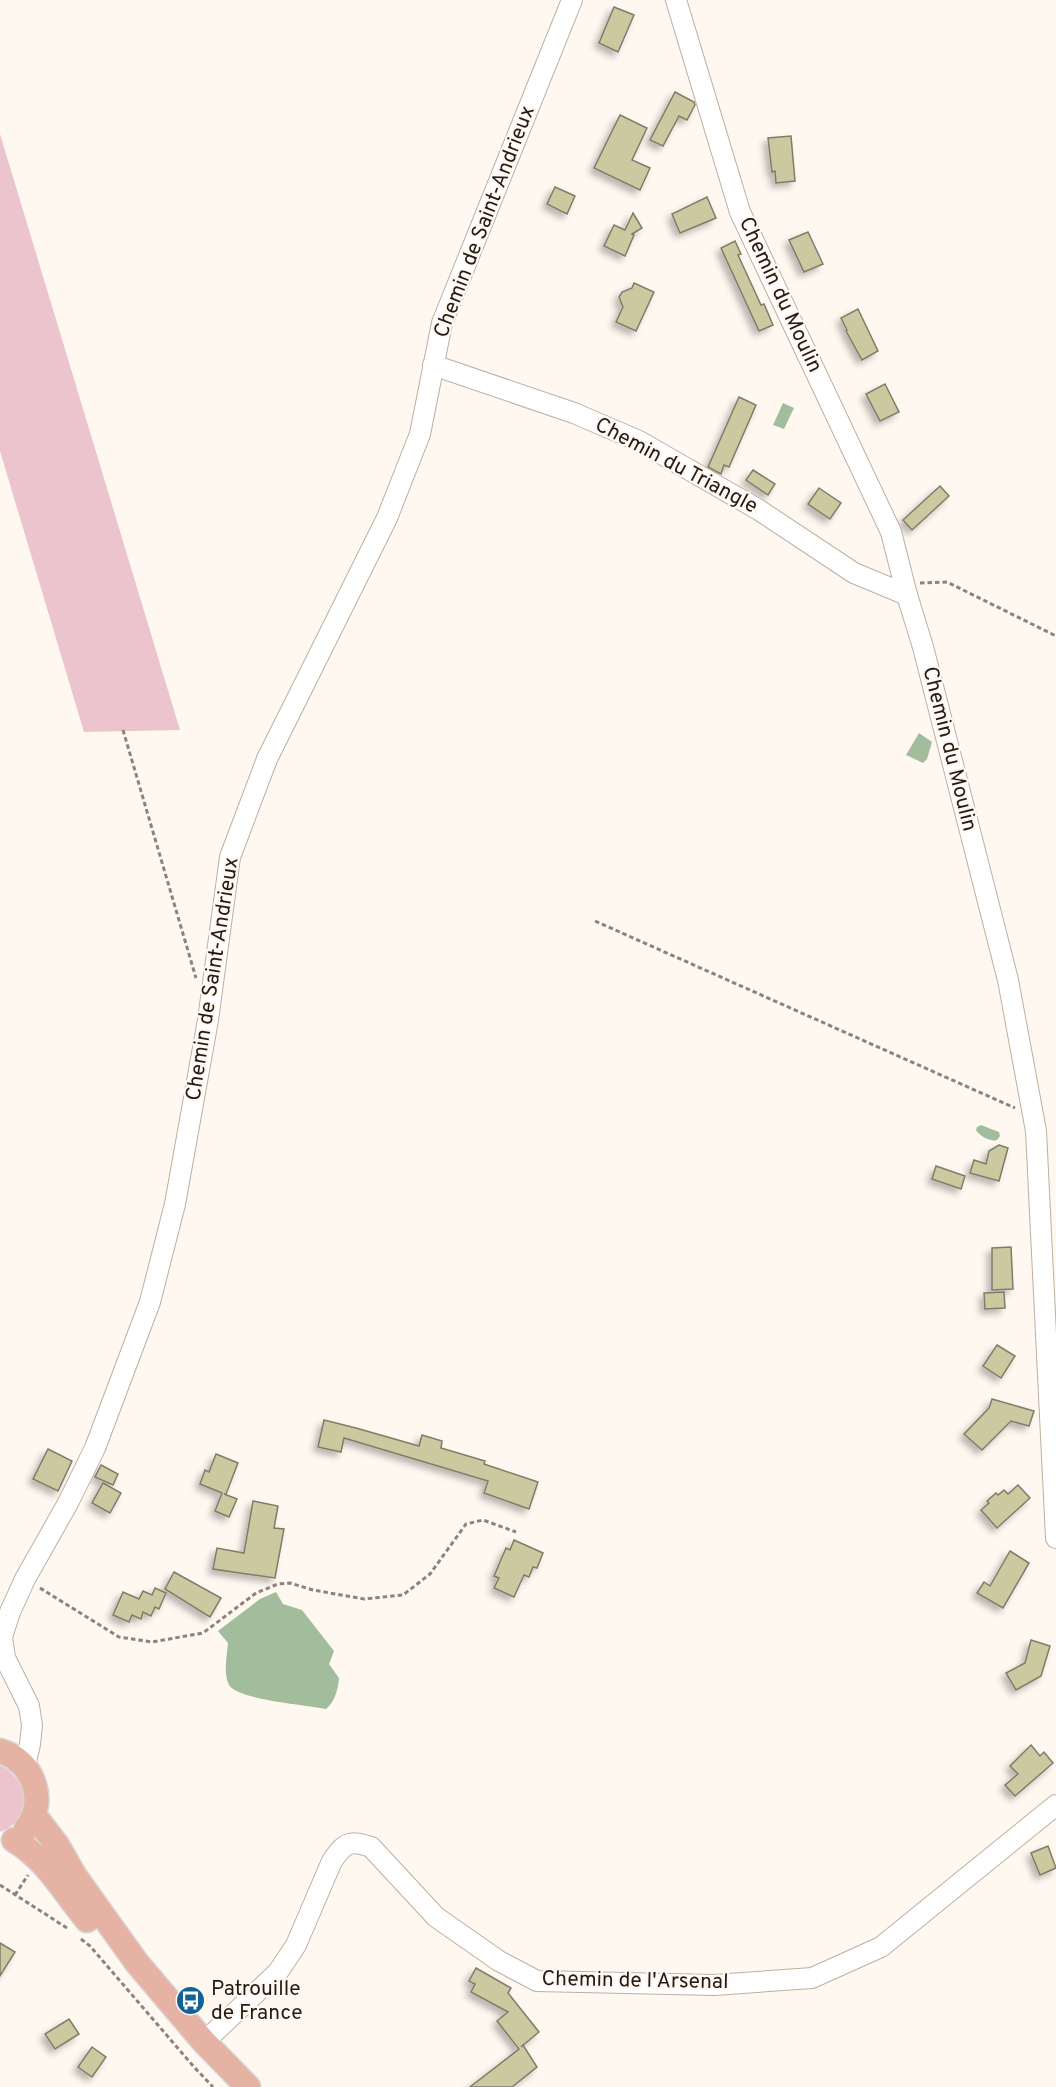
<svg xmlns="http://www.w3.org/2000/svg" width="1056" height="2087" viewBox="0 0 1056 2087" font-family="Overpass,sans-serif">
	<defs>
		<filter id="shadow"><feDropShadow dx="-4.5" dy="4.5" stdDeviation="3" flood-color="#0004"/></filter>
	</defs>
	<rect width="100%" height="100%" fill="#fff8f1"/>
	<!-- green -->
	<g fill="#ebc4ce">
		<polygon points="0,134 180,730 84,732 0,451"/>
		<path d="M0 1765C30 1780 34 1819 0 1832Z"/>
	</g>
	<!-- water -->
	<g fill="#a2bd9b">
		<polygon points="783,403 794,408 784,429 773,425"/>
		<polygon points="919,733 932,742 927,759 923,763 906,755"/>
		<path d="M981 1125 999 1132 1000 1136 997 1140C991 1142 979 1136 976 1130L977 1127Z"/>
		<path d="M276 1592 283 1604 302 1610 334 1651 329 1664 339 1678C338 1689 335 1702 326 1709 308 1705 238 1700 229 1685 223 1673 227 1656 228 1643L218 1631 260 1599Z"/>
	</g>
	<!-- building -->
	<g fill="#ccc9a0" stroke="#7e7d69" stroke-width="1.5" filter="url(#shadow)">
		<polygon points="614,7 634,15 618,52 599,43"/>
		<polygon points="675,92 694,102 695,105 687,120 679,116 663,146 650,140"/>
		<polygon points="620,115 647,128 632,160 650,168 640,190 594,168"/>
		<polygon points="791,136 795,181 776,183 775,171 772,172 768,138"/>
		<polygon points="555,187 575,196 567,214 547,204"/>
		<polygon points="707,197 716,218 680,233 672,214"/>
		<polygon points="633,213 642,228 632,234 634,235 625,256 604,246 614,225 625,230"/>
		<polygon points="808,232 823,264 804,272 789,240"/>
		<polygon points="735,241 741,254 738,255 761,305 764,304 773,325 759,331 721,248"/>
		<polygon points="634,283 654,292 636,331 616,322 623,307 619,297 622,292 632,288"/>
		<polygon points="858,309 878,351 862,360 846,331 847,330 841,318"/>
		<polygon points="885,384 899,412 880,421 866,394"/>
		<polygon points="739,397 756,405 729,467 724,465 721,474 708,467"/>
		<polygon points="753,470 775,484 768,495 746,480"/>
		<polygon points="940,486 949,496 912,530 903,520"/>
		<polygon points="819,488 841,503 830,519 808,504"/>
		<polygon points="999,1145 1008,1148 999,1181 970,1173 974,1160 986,1164 989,1151"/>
		<polygon points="936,1166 965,1176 961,1189 932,1179"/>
		<polygon points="1011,1247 1013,1289 992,1290 992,1248"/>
		<polygon points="1004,1292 1005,1308 985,1309 984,1293"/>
		<polygon points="997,1345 1015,1356 1001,1378 983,1366"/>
		<polygon points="992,1399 1034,1411 1029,1426 1011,1421 982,1450 964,1434 989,1408"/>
		<polygon points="324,1420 356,1428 419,1446 422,1435 442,1441 441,1448 485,1461 484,1464 538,1482 529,1509 484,1493 488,1481 344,1438 341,1452 318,1447"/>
		<polygon points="48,1449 72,1461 58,1491 33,1479"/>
		<polygon points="216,1454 238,1463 226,1494 224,1494 237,1499 229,1517 215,1511 222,1493 200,1484 205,1470 209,1472"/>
		<polygon points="101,1465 118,1474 113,1485 95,1477"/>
		<polygon points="103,1483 121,1493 110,1513 92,1503"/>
		<polygon points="1018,1485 1030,1498 997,1528 981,1510 989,1503 987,1501 996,1493 998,1495 1004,1490 1008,1494"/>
		<polygon points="253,1501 278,1506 274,1528 284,1529 275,1578 213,1569 217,1548 244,1553"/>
		<polygon points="514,1540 543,1553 537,1568 533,1567 529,1577 524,1575 514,1597 494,1588 499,1578 494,1576 506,1548 510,1550"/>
		<polygon points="1010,1551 1029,1563 1003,1608 977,1593 984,1582 990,1586"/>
		<polygon points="174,1572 221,1598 210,1617 165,1589"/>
		<polygon points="155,1588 166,1593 159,1609 155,1607 151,1616 143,1612 141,1619 132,1615 129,1622 113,1615 123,1592 139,1599 143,1591 152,1595"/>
		<polygon points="1031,1640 1050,1646 1041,1676 1016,1690 1006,1673 1025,1663"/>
		<polygon points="1031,1745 1040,1756 1044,1752 1053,1763 1015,1796 1005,1785 1018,1774 1010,1766"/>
		<polygon points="1048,1846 1056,1868 1040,1875 1031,1853"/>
		<polygon points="0,1943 15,1952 0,1976"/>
		<polygon points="476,1968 511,1988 508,1993 539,2032 521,2047 523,2045 537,2067 512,2087 470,2087 519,2049 497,2021 508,2012 471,1992 475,1984 469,1981"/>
		<polygon points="69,2019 79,2034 55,2049 45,2034"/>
		<polygon points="92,2047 106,2057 92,2077 78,2067"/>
	</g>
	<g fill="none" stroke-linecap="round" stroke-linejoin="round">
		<defs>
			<g id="minor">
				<polyline points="676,0 740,212 891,532 907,595 923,647 1008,980 1036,1131 1056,1538"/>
				<polyline points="433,365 574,413 639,441 759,510 854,573 907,595"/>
				<polyline points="25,1766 30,1744 32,1725 29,1706 5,1658 2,1637 10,1612 25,1579 68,1503 95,1448 150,1302 175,1204 208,1020 230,857 267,759 387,518 420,434 442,323 572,0"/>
				<path d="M204 2042 278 1972 296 1945 332 1861C345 1842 350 1840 371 1847L436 1917 499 1961 537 1981 714 1985 812 1978 881 1947 1056 1805"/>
			</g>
			<g id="major">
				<path d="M0 1751C33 1760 48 1801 26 1829"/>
				<polyline points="34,1815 57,1845 74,1875 137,1963 204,2042 248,2087"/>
				<path d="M14 1840C45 1858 65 1893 87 1920"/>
			</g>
		</defs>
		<!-- minor casing -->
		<use href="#minor" stroke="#bfaf9f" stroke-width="22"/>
		<!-- major casing -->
		<use href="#major" stroke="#d7d6d5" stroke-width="27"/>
		<!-- path -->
		<g stroke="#8b847e" stroke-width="3" stroke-dasharray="4.5 3" stroke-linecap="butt">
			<polyline points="920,583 947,582 1056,636"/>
			<polyline points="123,730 196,978"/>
			<polyline points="595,921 1015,1108"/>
			<polyline points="40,1588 119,1637 152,1642 203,1633 256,1593 278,1584 290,1583 313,1590 364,1599 403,1595 430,1574 466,1524 483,1520 516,1532"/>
			<polyline points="0,1885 67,1928"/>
			<polyline points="15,1895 28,1875"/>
			<polyline points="81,1939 90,1946 194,2067 213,2087"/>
		</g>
		<!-- minor -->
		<use href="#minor" stroke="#fff" stroke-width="20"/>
		<!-- major -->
		<use href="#major" stroke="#e5b2a4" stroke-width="24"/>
	</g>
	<!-- icons -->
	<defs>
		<symbol id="bus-disc" viewBox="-11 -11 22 22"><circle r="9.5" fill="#136295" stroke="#fff8f1"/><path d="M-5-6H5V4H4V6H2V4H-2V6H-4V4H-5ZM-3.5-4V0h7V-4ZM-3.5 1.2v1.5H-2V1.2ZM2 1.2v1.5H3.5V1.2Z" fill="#fff"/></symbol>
	</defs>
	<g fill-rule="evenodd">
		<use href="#bus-disc" x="174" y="1984" width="33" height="33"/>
	</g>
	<g text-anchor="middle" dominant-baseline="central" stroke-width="4.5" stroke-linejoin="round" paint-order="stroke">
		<!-- street labels -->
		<g font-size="21" fill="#221c16" stroke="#fff8f1">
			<text transform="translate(485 222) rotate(-69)">Chemin de Saint-Andrieux</text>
			<text transform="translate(780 295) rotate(65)">Chemin du Moulin</text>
			<text transform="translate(676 466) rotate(28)">Chemin du Triangle</text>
			<text transform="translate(949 749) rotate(76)">Chemin du Moulin</text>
			<text transform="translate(213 979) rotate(-81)">Chemin de Saint-Andrieux</text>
			<text transform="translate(635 1981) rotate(1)">Chemin de l'Arsenal</text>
		</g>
		<!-- poi labels -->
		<g font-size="21" fill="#221c16" stroke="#fff8f1" text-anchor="start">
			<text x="211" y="1989">Patrouille<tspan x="211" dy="24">de France</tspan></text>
		</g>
	</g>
</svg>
